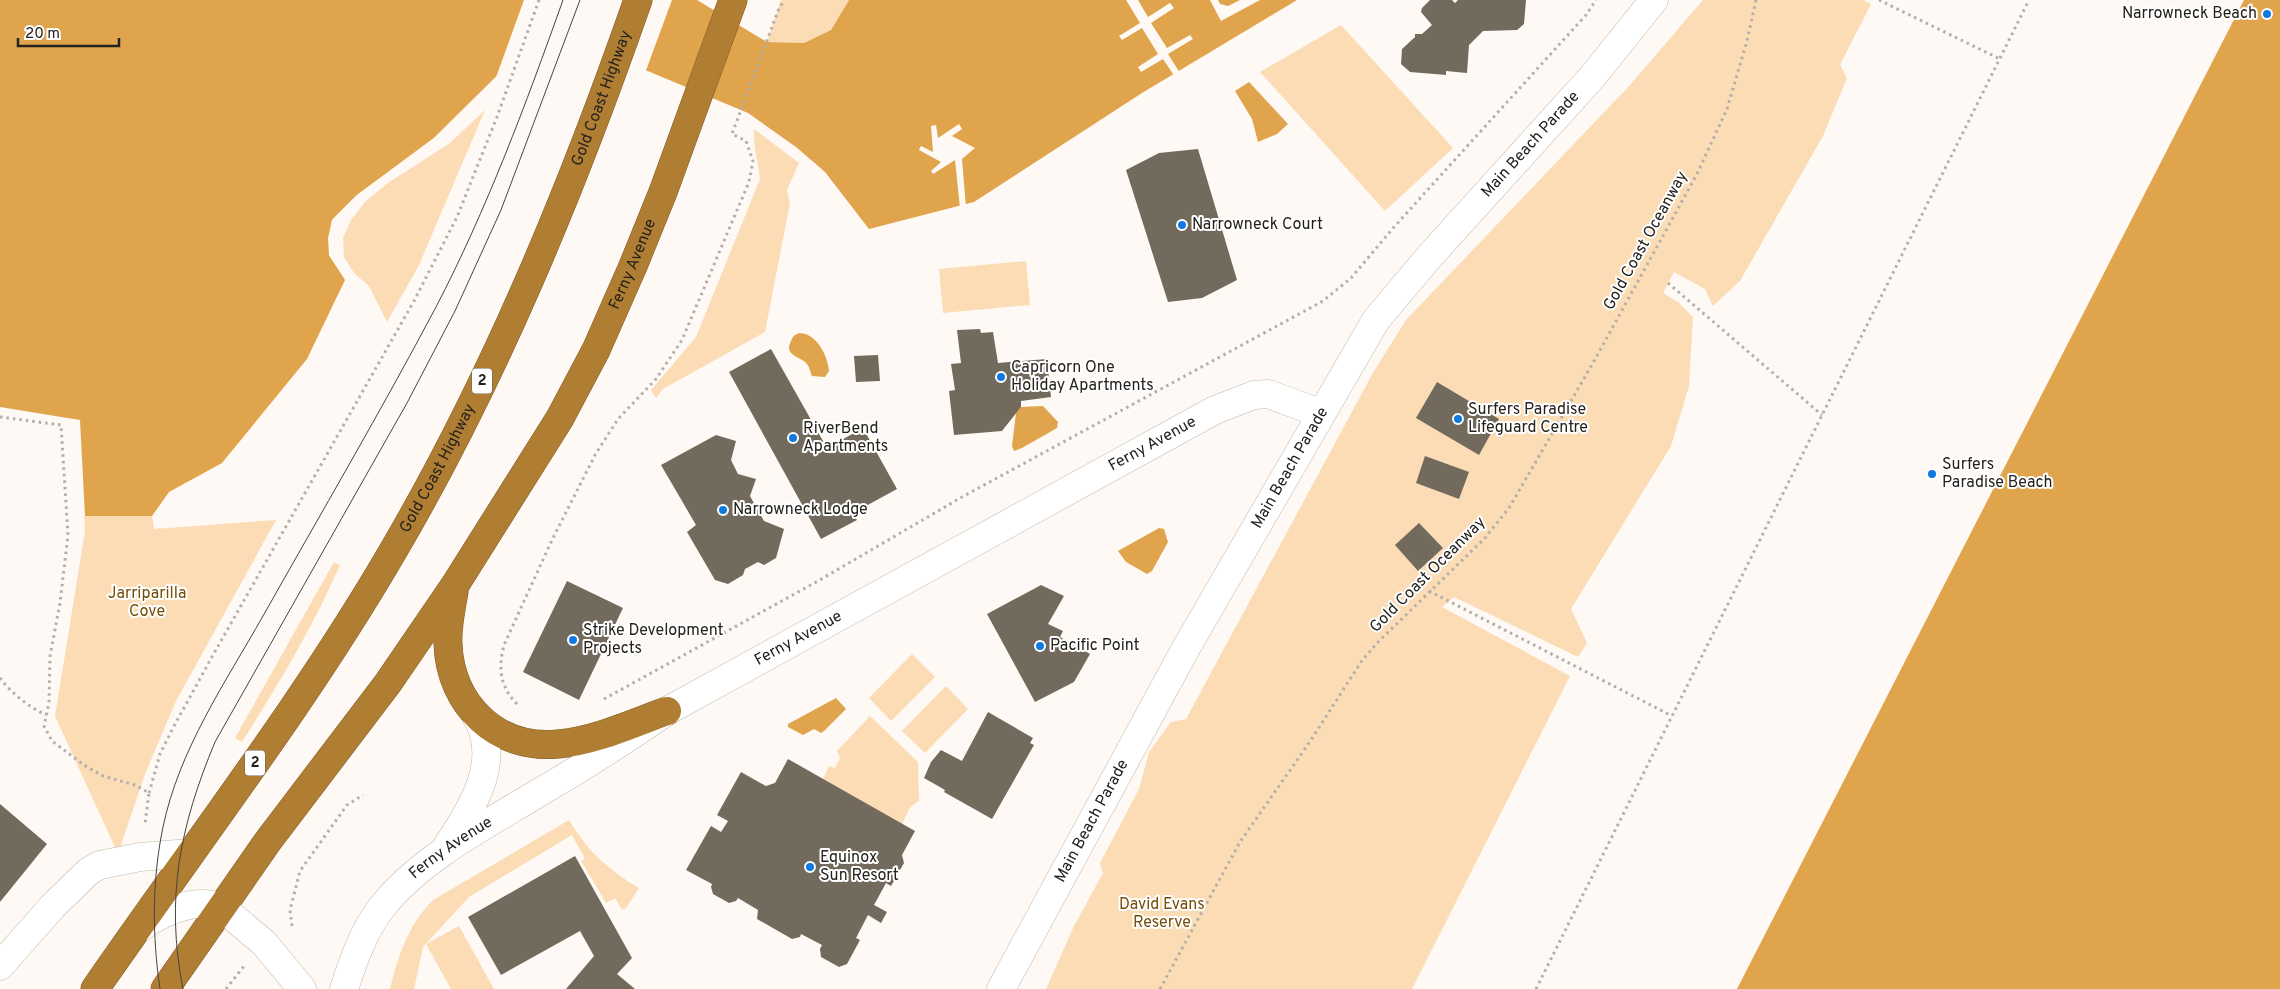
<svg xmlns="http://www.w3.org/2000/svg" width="2280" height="989" viewBox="0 0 2280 989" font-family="Overpass,sans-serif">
	<rect width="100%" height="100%" fill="#fef9f4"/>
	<!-- green -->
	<g fill="#fbdcb5">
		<polygon points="781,0 849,0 831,30 804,43 767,42"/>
		<polygon points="1703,0 1863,0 1871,4 1840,65 1847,78 1823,136 1740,281 1713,306 1705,289 1674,272 1663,293 1678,302 1693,317 1689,386 1671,446 1571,609 1587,643 1578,657 1454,597 1442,607 1570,676 1412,989 1046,989 1074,926 1103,873 1100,863 1139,789 1149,752 1171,722 1186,719 1374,371 1406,320 1631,84"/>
		<polygon points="1341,25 1453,148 1385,211 1260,72"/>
		<polygon points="485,110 419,265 387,322 369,286 354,273 344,257 343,238 351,220 365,202 388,183 450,143"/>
		<path d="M754 129 799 163 787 190 790 203 765 332 663 389 656 398 651 390 696 337 760 179C758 162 753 146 754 129Z"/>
		<polygon points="1026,261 1030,305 943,313 939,269"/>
		<polygon points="84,516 152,516 154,529 276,520 176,701 145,774 118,854 55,716 85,531"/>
		<path d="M334 562 340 565C312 629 279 683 242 742L235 738Z"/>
		<polygon points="912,654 935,677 891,721 869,698"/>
		<polygon points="946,686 968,709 925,753 902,731"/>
		<polygon points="870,716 918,762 919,801 910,807 902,824 823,779 829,766 835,768 840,758 837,751"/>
		<path d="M569 820C588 851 607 869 639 888L626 908 622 910 615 898 606 903 581 861 585 859 572 835 469 897 423 947 414 989H390C398 956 408 925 433 900Z"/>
		<polygon points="459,926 494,989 451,989 426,944"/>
	</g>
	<!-- water -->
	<g fill="#e0a44d">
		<polygon points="0,0 697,0 767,42 804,43 831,30 849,0 1297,0 1142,93 974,202 869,229 825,172 796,147 748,113 545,28 434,138 357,195 332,220 329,255 345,280 307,359 222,463 169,492 152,516 85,516 80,420 0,407"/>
		<polygon points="2244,0 2280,0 2280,989 1737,989"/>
		<polygon points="1249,82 1288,124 1277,134 1258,142 1252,119 1235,91"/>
		<path d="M800 333C817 334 828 356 829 371L825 377 812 376C810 372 810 368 807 364 801 356 783 356 791 341 793 336 795 334 800 333Z"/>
		<polygon points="1043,406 1058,422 1057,428 1022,448 1014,451 1012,446 1016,413 1021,407"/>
		<polygon points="1159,528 1164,529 1168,542 1152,571 1147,574 1126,562 1118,551"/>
		<polygon points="836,698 846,709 824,731 821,733 814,729 803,735 788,727 788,724"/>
	</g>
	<!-- pier -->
	<g fill="#fef9f4">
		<polygon points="524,0 672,0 645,73 545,31 494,83"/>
		<polygon points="1126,0 1138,0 1148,17 1170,3 1174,8 1151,23 1167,48 1190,35 1193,39 1168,54 1180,73 1175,77 1163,59 1141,72 1138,67 1158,54 1142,28 1122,40 1119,36 1140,23"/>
		<polygon points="1210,0 1218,0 1220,4 1228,6 1240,0 1260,0 1221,21"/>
		<polygon points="494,79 493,85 436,140 358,197 334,221 331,238 331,255 348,279 347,282 329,255 328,238 332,220 357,195 434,138"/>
		<polygon points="959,124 962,129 952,136 975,148 962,159 966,207 960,208 955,160 933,174 931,171 941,162 919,150 921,146 933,152 931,126 936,125 938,138"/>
	</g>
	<!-- building -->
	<g fill="#736a5e">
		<polygon points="1430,0 1452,0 1455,3 1458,0 1526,0 1524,24 1517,30 1483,31 1469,45 1467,73 1446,71 1446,75 1410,72 1401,64 1402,49 1415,37 1415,34 1422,34 1432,25 1421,12 1422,8"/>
		<polygon points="1198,149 1237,280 1202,298 1168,302 1126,170 1159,153"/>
		<polygon points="980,329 981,333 993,332 998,363 1047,359 1051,397 1021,401 1021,407 1002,431 954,435 949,391 955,390 951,364 961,363 957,330"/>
		<polygon points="771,349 827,448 863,428 897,489 853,513 857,520 821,539 729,372"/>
		<polygon points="878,355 880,381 856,382 854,356"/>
		<polygon points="1437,382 1499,419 1479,455 1416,418"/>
		<polygon points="716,435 736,441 731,460 738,474 756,479 750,496 764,521 784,529 776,558 764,565 758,562 745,569 743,575 728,584 715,580 687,532 696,525 661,465"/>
		<polygon points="1425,456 1469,472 1459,499 1416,483"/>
		<polygon points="1419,523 1443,548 1418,571 1395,545"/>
		<polygon points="567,581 623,608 579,700 523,672"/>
		<polygon points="1041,585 1064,596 1048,624 1063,631 1060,637 1090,654 1074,682 1035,702 987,614"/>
		<polygon points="988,712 1033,738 1030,743 1034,745 992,819 944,792 945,790 924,778 931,762 941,750 962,761"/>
		<polygon points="788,759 915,831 902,855 904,863 891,886 886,883 874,905 887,912 881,923 868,915 856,938 860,940 847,964 839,967 821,957 820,949 822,945 801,934 800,937 792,939 757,919 758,910 738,898 736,901 729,903 713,894 711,887 712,884 686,870 711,826 721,832 728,821 717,815 741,772 766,786 775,783"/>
		<polygon points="0,804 47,844 0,902"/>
		<polygon points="575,856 632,958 617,974 635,989 566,989 594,956 580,931 501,975 468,917"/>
	</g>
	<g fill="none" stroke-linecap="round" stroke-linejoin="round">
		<defs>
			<g id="minor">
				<path d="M447 846C472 809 503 760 476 716"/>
				<path d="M138 929C162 912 193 896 222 908L264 943 302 989"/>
				<polyline points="0,966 53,906 89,871 100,865 140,857 190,853"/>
				<path id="s1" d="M344 989C353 961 364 930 382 907 420 859 484 826 535 795 580 769 624 741 667 711L1215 410 1254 395 1268 394 1320 413"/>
				<path id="s2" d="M1001 989 1186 648 1376 320 1429 257 1593 76 1654 0"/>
			</g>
			<g id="highway">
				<path d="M454 592C451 609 447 627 448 644 450 705 497 750 558 744 595 741 631 724 667 711"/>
				<path id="s3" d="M95 989C195 844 304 704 393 551 495 377 572 189 638 0"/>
				<path id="s4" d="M165 989 268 841 388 683 455 585 560 418 596 350 633 266 663 192 733 0"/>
			</g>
		</defs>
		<!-- minor casing -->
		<use href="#minor" stroke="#c1b7aa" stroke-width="29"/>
		<!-- highway casing -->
		<use href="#highway" stroke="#7f5d2b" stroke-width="29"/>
		<!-- path -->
		<g stroke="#b3aea9" stroke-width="3" stroke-dasharray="2.5 4" stroke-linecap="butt">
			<polyline points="1879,0 2000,59"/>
			<polyline points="1668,283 1822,415"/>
			<polyline points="0,417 61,425 68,535 60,603 50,656 49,703 44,726 52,741 84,765 103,776 135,785 149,793 145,824"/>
			<polyline points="1429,591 1672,716"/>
			<path d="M0 678C11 693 29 707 46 715"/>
			<polyline points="604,699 818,581 962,497 1323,301 1351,278 1394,227 1586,15 1596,0"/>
			<path d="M517 704C500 687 498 668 504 645L552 540 595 455 618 419 656 379 682 340 749 182 753 161 746 141 732 134 778 11 784 0"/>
			<polyline points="149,793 160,754 174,726 213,655 414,301 457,217 497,117 539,0"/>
			<polyline points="292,926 290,910 300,871 347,805 363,795"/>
			<polyline points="226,989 244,966"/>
			<polyline points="1160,989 1240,842 1309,743 1361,662 1377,643 1485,538 1509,508 1593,363 1697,174 1727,109 1747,41 1756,0"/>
			<polyline points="1536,989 2029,0"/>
		</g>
		<!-- minor -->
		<use href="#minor" stroke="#fff" stroke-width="28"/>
		<!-- highway -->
		<use href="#highway" stroke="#b07e33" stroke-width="28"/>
		<!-- tram -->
		<g stroke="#47433e" stroke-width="1">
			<path d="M160 989C152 935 152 880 163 827 179 750 225 683 263 616 321 513 381 411 436 307 487 209 526 104 563 0"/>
			<path d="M183 989C165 898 180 826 215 742L407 403 455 311 501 210 580 0"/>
		</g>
	</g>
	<!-- markers -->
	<g fill="#1079e1" stroke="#fff" stroke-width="2">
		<circle cx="2267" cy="14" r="5"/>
		<circle cx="1182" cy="225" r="5"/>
		<circle cx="1001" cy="377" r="5"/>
		<circle cx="1458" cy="419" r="5"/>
		<circle cx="793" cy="438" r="5"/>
		<circle cx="1932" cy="474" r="5"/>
		<circle cx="723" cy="510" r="5"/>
		<circle cx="573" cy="640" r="5"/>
		<circle cx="1040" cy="646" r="5"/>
		<circle cx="810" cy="867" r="5"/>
	</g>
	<g text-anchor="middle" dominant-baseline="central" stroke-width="4" stroke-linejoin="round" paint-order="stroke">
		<!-- shield labels -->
		<g fill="#fff" stroke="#666460" stroke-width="1">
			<rect x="472" y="368.5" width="20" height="25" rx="4"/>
			<rect x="245" y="750.5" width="20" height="25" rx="4"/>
		</g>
		<g font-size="15" font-weight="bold" fill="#25211c">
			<text x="482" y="381">2</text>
			<text x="255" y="763">2</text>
		</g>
		<!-- poi labels -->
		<g font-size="16" fill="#25211c" stroke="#fff" text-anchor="start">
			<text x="2257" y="14" text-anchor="end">Narrowneck Beach</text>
			<text x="1192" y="225">Narrowneck Court</text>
			<text x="1011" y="368">Capricorn One<tspan x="1011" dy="18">Holiday Apartments</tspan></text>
			<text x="1468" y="410">Surfers Paradise<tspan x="1468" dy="18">Lifeguard Centre</tspan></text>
			<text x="803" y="429">RiverBend<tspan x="803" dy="18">Apartments</tspan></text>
			<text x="1942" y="465">Surfers<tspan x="1942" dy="18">Paradise Beach</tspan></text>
			<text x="733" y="510">Narrowneck Lodge</text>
			<text x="583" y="631">Strike Development<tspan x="583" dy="18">Projects</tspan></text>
			<text x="1050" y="646">Pacific Point</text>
			<text x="820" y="858">Equinox<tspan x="820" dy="18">Sun Resort</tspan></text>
		</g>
		<!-- street labels -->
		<g font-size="16" fill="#25211c" stroke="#fff">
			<text stroke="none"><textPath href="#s3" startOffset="1029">Gold Coast Highway</textPath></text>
			<text stroke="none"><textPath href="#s2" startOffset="1001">Main Beach Parade</textPath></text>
			<text transform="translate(1646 241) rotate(-61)">Gold Coast Oceanway</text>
			<text stroke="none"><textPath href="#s4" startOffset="865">Ferny Avenue</textPath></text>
			<text stroke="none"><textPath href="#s1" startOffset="992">Ferny Avenue</textPath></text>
			<text stroke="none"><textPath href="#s3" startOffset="624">Gold Coast Highway</textPath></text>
			<text stroke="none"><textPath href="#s2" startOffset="596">Main Beach Parade</textPath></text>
			<text transform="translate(1428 575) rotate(-45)">Gold Coast Oceanway</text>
			<text stroke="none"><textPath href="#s1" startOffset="588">Ferny Avenue</textPath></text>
			<text stroke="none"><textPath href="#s2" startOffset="191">Main Beach Parade</textPath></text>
			<text stroke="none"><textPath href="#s1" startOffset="182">Ferny Avenue</textPath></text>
		</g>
		<!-- park labels -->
		<g font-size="16" fill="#744d06" stroke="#fff">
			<text x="147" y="594">Jarriparilla<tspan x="147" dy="18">Cove</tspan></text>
			<text x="1162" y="905">David Evans<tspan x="1162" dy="18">Reserve</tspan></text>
		</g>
	</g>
	<!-- scale -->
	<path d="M18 38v8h101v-8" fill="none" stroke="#25211c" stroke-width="2.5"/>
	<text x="25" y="38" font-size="15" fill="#25211c" stroke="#ffffff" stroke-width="4" paint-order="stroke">20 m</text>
</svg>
